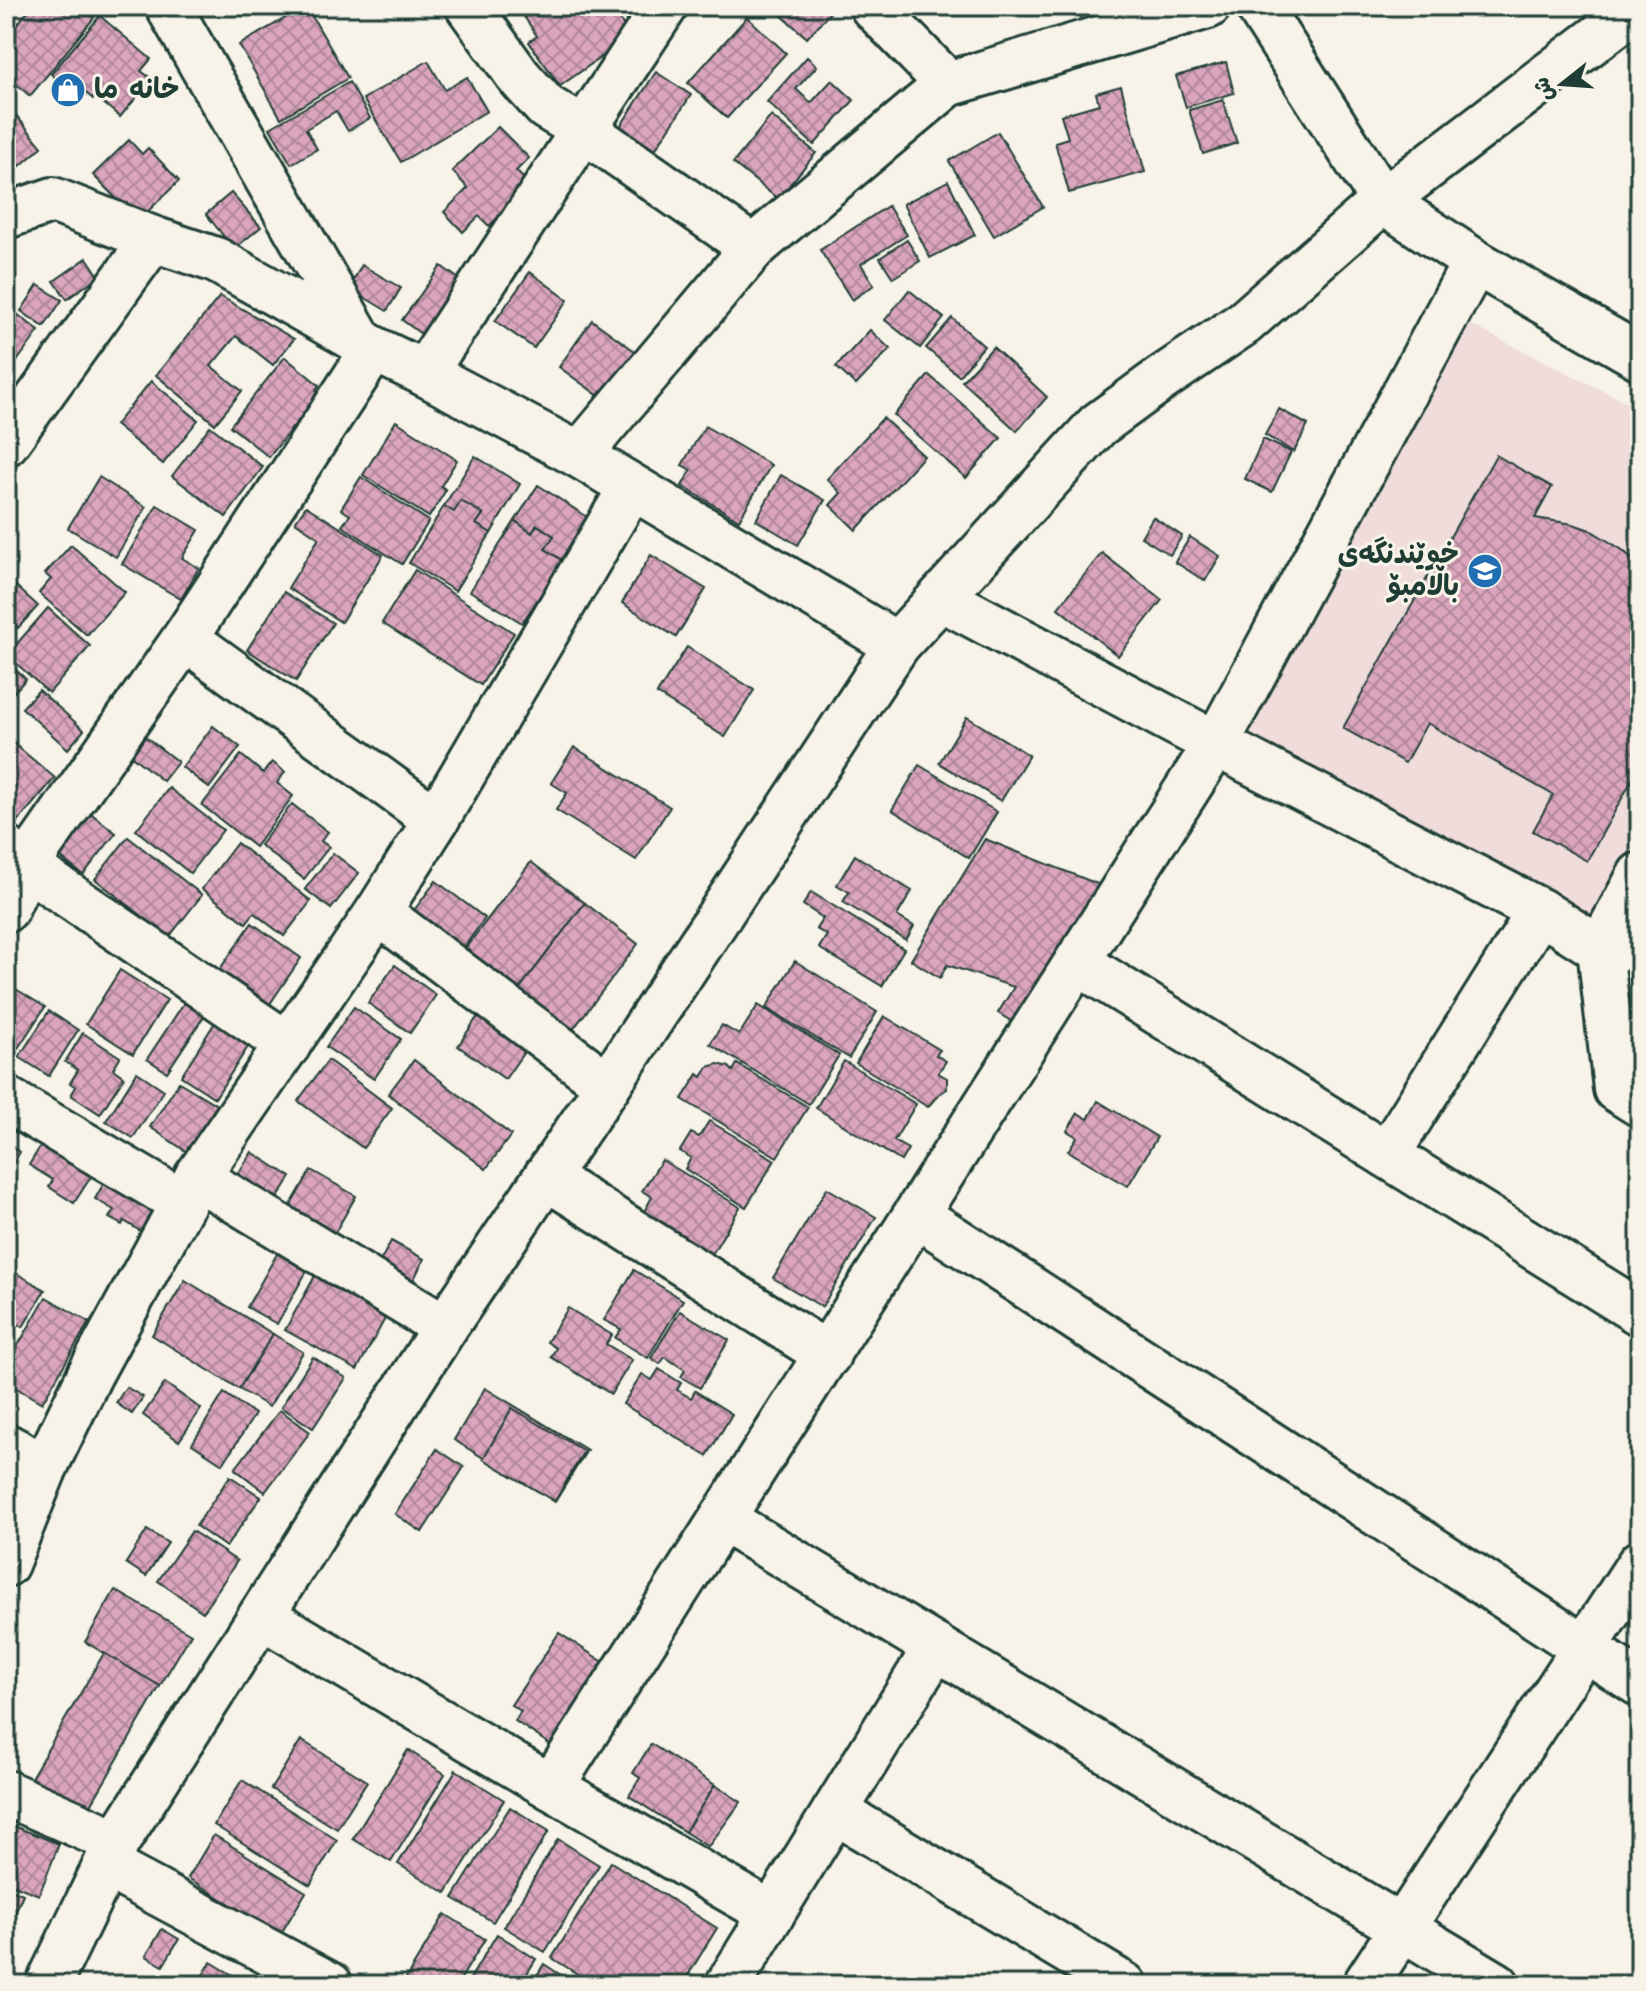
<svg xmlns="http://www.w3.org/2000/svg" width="1646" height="1991" viewBox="0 0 1646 1991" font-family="Kalam,'Playpen Sans Arabic',sans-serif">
	<defs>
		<pattern id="building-cross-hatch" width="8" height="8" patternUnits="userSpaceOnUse" patternTransform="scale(2)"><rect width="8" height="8" fill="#dba5bd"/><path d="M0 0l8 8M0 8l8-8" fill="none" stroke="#b1889a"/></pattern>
	</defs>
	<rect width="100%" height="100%" fill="#f7f3e8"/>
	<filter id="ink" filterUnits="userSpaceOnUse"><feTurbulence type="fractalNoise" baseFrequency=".0125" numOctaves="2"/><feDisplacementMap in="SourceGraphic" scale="16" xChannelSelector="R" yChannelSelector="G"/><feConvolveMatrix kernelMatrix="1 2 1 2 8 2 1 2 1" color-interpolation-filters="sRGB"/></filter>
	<g filter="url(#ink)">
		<!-- built -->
		<polygon fill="#efdcdb" points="1463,321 1640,409 1640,833 1595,919 1245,734"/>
		<!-- building -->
		<g fill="url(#building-cross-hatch)" stroke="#1f3d34" stroke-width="2">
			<polygon points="32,6 79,6 94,18 30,96 6,75 6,38"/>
			<polygon points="306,6 348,78 281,118 239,45"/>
			<polygon points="536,6 610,6 631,36 560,86 529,42 537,36 523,15"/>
			<polygon points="771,6 832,6 834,8 807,38"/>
			<polygon points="1078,6 1139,6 1082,21"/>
			<polygon points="100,16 151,59 141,71 152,79 120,117 95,96 93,99 79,87 74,94 51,74"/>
			<polygon points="747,17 786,53 727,118 688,83"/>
			<polygon points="807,57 817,66 796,89 811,103 832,80 854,100 814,145 767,102"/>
			<polygon points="428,61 445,90 467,77 487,111 401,162 363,99"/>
			<polygon points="1226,62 1234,93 1186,107 1176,76"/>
			<polygon points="656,72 691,95 655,150 620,127"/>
			<polygon points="349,82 370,118 348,131 336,111 306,129 317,149 291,164 270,128"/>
			<polygon points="1121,86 1145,172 1069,193 1055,142 1068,138 1061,115 1099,104 1096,93"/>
			<polygon points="1223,100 1237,143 1203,154 1189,110"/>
			<polygon points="6,103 42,147 6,178"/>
			<polygon points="771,116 816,153 778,199 733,163"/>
			<polygon points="498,127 529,158 516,171 531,186 489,226 479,216 463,232 444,212 468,188 452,171"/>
			<polygon points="998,132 1043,207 994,236 949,161"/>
			<polygon points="129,140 142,154 148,148 179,181 138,221 93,175"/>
			<polygon points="948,181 975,235 930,258 903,204"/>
			<polygon points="231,193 261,227 234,249 206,214"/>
			<polygon points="888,206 907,235 861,264 874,285 852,300 820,250"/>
			<polygon points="907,240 920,261 893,278 880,258"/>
			<polygon points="87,258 99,276 67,299 54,281"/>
			<polygon points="362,265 401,288 387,311 349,288"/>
			<polygon points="441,266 470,287 431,341 402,320"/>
			<polygon points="530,272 568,300 534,348 495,321"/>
			<polygon points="38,285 62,300 44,327 21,311"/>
			<polygon points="909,290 944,318 920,348 885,320"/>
			<polygon points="220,296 294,339 273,365 236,336 211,366 242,391 215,424 156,375"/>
			<polygon points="13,311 39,331 7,375 6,320"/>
			<polygon points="952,318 984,346 959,376 926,348"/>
			<polygon points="592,320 643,357 610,404 559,367"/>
			<polygon points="870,330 890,349 856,385 836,367"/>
			<polygon points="993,347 1047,397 1017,431 962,381"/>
			<polygon points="285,357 319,385 316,390 320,393 269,457 230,426"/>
			<polygon points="929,375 1001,438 966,478 894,415"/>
			<polygon points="151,381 198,420 163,464 115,425"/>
			<polygon points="1279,409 1308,425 1294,452 1265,435"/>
			<polygon points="883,418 924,456 856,530 830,505 841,493 827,479"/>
			<polygon points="396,421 457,460 441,486 446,490 429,517 363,475"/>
			<polygon points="210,426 263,467 226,517 172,476"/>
			<polygon points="705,426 771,465 739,520 682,486 691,470 682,465"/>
			<polygon points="1263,439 1291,452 1272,492 1245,479"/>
			<polygon points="1496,455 1552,487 1535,518 1573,524 1590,530 1621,549 1640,565 1640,766 1587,861 1533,831 1553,795 1427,723 1405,763 1343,728"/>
			<polygon points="475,456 520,484 491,533 476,524 483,514 461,501 454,512 444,506"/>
			<polygon points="781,475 825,500 798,545 756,520"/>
			<polygon points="99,477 146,507 116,557 68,528"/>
			<polygon points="361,477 429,521 402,564 342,526 350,515 341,509"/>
			<polygon points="538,485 590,519 563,561 545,549 554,536 537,525 532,533 515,521"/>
			<polygon points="461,501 483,514 476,524 491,533 455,591 409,563 444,506 454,512"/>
			<polygon points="157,505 199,530 182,558 199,568 181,599 122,564"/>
			<polygon points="306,506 383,555 341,622 288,588 319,538 295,522"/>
			<polygon points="1153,517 1182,536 1170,555 1141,537"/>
			<polygon points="515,521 532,533 537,525 554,536 545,549 563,561 522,623 470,591"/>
			<polygon points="1190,537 1220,556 1205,581 1175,562"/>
			<polygon points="71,545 125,592 87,635 39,593 51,579 45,574"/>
			<polygon points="1102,553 1162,600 1118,656 1058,608"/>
			<polygon points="651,555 706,589 676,637 622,603"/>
			<polygon points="415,570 514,633 481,685 382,623"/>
			<polygon points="6,577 38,606 18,628 6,617"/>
			<polygon points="284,592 333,623 296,681 247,650"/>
			<polygon points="48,608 90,646 49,693 7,655"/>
			<polygon points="687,647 754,690 725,737 657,694"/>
			<polygon points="6,661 26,679 6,701"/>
			<polygon points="39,690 84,730 68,749 22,708"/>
			<polygon points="967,717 1029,755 1001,801 939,763"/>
			<polygon points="213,726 240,747 209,788 182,767"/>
			<polygon points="138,731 178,762 163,781 123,749"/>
			<polygon points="6,737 55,778 12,828 6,823"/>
			<polygon points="574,747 670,807 636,860 556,810 567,793 551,783"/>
			<polygon points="241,755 263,773 272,762 285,772 277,783 293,796 255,847 202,805"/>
			<polygon points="919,765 997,812 969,858 892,810"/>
			<polygon points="169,788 223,830 190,873 136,830"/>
			<polygon points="292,804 328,832 321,841 329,847 304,879 260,845"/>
			<polygon points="88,811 116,833 83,875 55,853"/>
			<polygon points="128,837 202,895 169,937 95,879"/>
			<polygon points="985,839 1100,885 1016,1024 998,1013 1014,987 947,965 940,978 911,960"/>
			<polygon points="237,843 311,901 284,936 254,913 246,923 202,889"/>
			<polygon points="333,853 359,873 331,909 305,889"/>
			<polygon points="855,855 912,891 897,916 914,926 906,940 843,902 849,892 837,885"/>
			<polygon points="531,862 585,903 518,991 464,950"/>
			<polygon points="436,881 485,918 459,954 409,917"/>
			<polygon points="811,892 904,949 882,986 819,948 827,935 816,929 823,918 803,905"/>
			<polygon points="585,903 638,944 571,1032 518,991"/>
			<polygon points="252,923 301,958 263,1014 213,979"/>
			<polygon points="795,961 877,1012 849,1058 766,1008"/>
			<polygon points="395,965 436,995 410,1033 368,1003"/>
			<polygon points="120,970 167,1000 133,1054 86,1024"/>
			<polygon points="6,983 45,1007 11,1059 6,1056"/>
			<polygon points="184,1003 204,1016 167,1072 147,1059"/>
			<polygon points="758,1005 839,1055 809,1104 710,1044 722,1025 739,1035"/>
			<polygon points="354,1007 401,1039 374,1079 326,1047"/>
			<polygon points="49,1011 78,1030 49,1076 19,1057"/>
			<polygon points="221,1013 255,1036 215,1098 181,1076"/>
			<polygon points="478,1016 526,1049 505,1079 458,1046"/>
			<polygon points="884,1016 940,1050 936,1055 946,1061 938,1073 947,1078 947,1089 938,1095 928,1107 856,1063"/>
			<polygon points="83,1033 120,1057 113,1069 124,1077 100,1114 71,1095 76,1087 70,1083 78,1070 65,1062"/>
			<polygon points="328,1060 392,1108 363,1148 298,1101"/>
			<polygon points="414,1060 511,1135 486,1169 388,1094"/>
			<polygon points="844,1061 916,1104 894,1141 908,1149 901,1161 816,1108"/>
			<polygon points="718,1064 729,1067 733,1071 737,1064 808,1107 777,1157 682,1099 698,1074 702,1077 708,1067"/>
			<polygon points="137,1072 164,1090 133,1138 106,1121"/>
			<polygon points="179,1082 217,1105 187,1152 150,1127"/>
			<polygon points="1098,1101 1157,1137 1128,1186 1068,1151 1077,1137 1067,1131 1078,1113 1088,1119"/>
			<polygon points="709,1121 775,1160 746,1207 685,1169 691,1158 680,1151 691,1133 699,1137"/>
			<polygon points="6,1144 20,1152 6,1177"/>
			<polygon points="42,1144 92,1175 74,1203 49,1187 53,1180 29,1165"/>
			<polygon points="252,1152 291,1177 270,1210 231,1185"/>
			<polygon points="662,1160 740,1207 712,1254 644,1212 652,1197 642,1191"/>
			<polygon points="311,1170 356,1196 329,1243 284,1217"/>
			<polygon points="104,1183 153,1212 142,1232 124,1221 122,1225 109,1218 114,1210 95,1199"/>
			<polygon points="827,1188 876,1217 822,1307 773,1278"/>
			<polygon points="391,1241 424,1259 407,1293 373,1275"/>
			<polygon points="282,1245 312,1262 277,1324 247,1307"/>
			<polygon points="321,1265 393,1304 357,1370 285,1330"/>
			<polygon points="6,1267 45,1290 23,1327 6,1317"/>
			<polygon points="634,1270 683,1300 648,1358 615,1338 621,1329 604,1320"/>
			<polygon points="185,1280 273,1334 239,1389 152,1335"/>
			<polygon points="46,1297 89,1322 42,1403 6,1382 6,1366"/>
			<polygon points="568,1308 612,1335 606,1344 632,1360 611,1394 551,1357 556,1348 547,1342"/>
			<polygon points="680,1311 729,1340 700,1388 681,1377 685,1370 665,1357 660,1364 651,1358"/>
			<polygon points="273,1334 303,1352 269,1407 239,1389"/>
			<polygon points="313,1357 346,1378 313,1428 281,1407"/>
			<polygon points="659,1369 681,1383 677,1390 691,1398 695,1391 732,1414 707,1456 623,1404 642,1374 652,1380"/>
			<polygon points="165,1383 201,1409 179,1441 143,1415"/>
			<polygon points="126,1387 143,1397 132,1414 116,1403"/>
			<polygon points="485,1388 587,1450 555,1502 454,1440"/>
			<polygon points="224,1393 255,1414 223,1464 192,1444"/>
			<polygon points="512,1408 584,1451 555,1501 483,1459"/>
			<polygon points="280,1410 310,1432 265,1492 235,1469"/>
			<polygon points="437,1449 464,1467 422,1532 395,1514"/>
			<polygon points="230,1476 261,1497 226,1547 196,1526"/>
			<polygon points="147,1530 168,1543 146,1576 126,1563"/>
			<polygon points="192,1531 237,1561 203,1612 158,1581"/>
			<polygon points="115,1590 191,1634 160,1686 85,1642"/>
			<polygon points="559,1633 608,1665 554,1747 515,1721 521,1711 511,1705"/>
			<polygon points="104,1653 160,1686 88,1810 31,1778"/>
			<polygon points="301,1740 367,1781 337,1829 271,1789"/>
			<polygon points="651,1744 715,1785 685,1832 629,1796 640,1778 633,1773"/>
			<polygon points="408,1750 445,1774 391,1862 353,1839"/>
			<polygon points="456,1770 504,1800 446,1893 398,1864"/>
			<polygon points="242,1780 337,1840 310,1885 214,1825"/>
			<polygon points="715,1785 741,1802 708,1847 685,1832"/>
			<polygon points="510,1807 549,1831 493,1922 453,1898"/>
			<polygon points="6,1823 59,1844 39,1895 6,1882"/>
			<polygon points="214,1835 306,1892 280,1935 188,1878"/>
			<polygon points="558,1839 599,1865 545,1952 504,1927"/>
			<polygon points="611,1862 717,1928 682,1985 595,1985 552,1958"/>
			<polygon points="6,1887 23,1894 6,1936"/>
			<polygon points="445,1914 485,1939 457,1985 414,1985 405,1980"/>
			<polygon points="162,1929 179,1939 163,1966 146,1956"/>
			<polygon points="497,1934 536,1959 520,1985 472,1985 468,1982"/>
			<polygon points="211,1962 249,1985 197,1985"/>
			<polygon points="544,1964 576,1985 531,1985"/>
		</g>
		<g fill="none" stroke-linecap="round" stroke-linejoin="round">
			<defs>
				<g id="minor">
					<polyline points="168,6 360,340"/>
					<polyline points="468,6 519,77 546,107 583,129 753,248"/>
					<polyline points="872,6 948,84"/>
					<polyline points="1258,6 1383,201 1475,262 1640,357"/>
					<polyline points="6,216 53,200 153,239 216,260 374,349 424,373 579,455 897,645"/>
					<polyline points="424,373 665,6"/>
					<polyline points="6,443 153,239"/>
					<polyline points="579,455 753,248 948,84 1208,6"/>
					<polyline points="941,598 1216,744 1540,911 1600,949 1640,946"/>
					<polyline points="185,638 436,820"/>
					<polyline points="6,849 26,866 288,1045"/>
					<polyline points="1640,875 1600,949 1616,1089 1640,1104"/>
					<polyline points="6,909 26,866 185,638 374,349"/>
					<polyline points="378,912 608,1085"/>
					<polyline points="1079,963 1640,1313"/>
					<polyline points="6,1099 183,1203"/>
					<polyline points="1387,1155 1540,911"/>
					<polyline points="197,1177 445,1327"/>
					<polyline points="546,1177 828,1355"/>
					<polyline points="917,1215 1640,1684"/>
					<polyline points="6,1446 45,1467"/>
					<polyline points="723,1519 1497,1985"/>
					<polyline points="6,1564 45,1467 90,1374 197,1177 378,912 436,820 631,488"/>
					<polyline points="262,1616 551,1787 772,1914"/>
					<polyline points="551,1787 1216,744 1475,262"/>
					<polyline points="6,1793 117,1842"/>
					<polyline points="835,1811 1124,1985"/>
					<polyline points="106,1865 330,1985"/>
					<polyline points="48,1985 117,1842 445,1327 608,1085 897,645 1098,425 1161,379 1244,323 1383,201 1639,6"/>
					<polyline points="728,1985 936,1647"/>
					<polyline points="1365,1985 1640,1563"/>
				</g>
			</defs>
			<!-- minor casing -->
			<use href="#minor" stroke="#1f3d34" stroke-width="50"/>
			<!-- minor -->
			<use href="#minor" stroke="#f7f3e8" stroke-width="44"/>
		</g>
	</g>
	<!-- icons -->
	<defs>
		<symbol id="shop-disc" viewBox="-11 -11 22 22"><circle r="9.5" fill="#1f6fb2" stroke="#f7f3e8"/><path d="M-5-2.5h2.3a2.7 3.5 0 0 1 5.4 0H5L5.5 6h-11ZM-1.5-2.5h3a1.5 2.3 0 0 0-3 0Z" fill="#fff"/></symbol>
		<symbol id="school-disc" viewBox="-11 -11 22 22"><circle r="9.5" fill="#1f6fb2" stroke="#f7f3e8"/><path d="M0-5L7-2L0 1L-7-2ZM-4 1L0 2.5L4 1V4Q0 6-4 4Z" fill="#fff"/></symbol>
	</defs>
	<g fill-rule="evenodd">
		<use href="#shop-disc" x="48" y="70" width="40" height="40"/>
		<use href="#school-disc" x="1465" y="551" width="40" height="40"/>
	</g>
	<g text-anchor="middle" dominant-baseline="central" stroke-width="6" stroke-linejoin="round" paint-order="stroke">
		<!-- poi labels -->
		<g font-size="28" font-weight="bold" fill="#1f3d34" stroke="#f7f3e8" text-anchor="start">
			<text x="94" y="90">خانه ما</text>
			<text x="1459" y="555" text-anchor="end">خوێندنگەی<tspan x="1459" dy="32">باڵامبۆ</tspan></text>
		</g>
	</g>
	<!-- margin -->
	<rect width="1646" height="1991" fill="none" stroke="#f7f3e8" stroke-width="32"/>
	<rect x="16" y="16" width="1614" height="1959" fill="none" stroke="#1f3d34" stroke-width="3" filter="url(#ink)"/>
	<!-- north arrow -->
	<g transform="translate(1562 84) rotate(253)" stroke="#f7f3e8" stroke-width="6" paint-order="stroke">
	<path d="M0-6L14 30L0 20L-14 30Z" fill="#1f3d34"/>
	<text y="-12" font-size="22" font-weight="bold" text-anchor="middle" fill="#1f3d34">ش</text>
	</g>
</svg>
